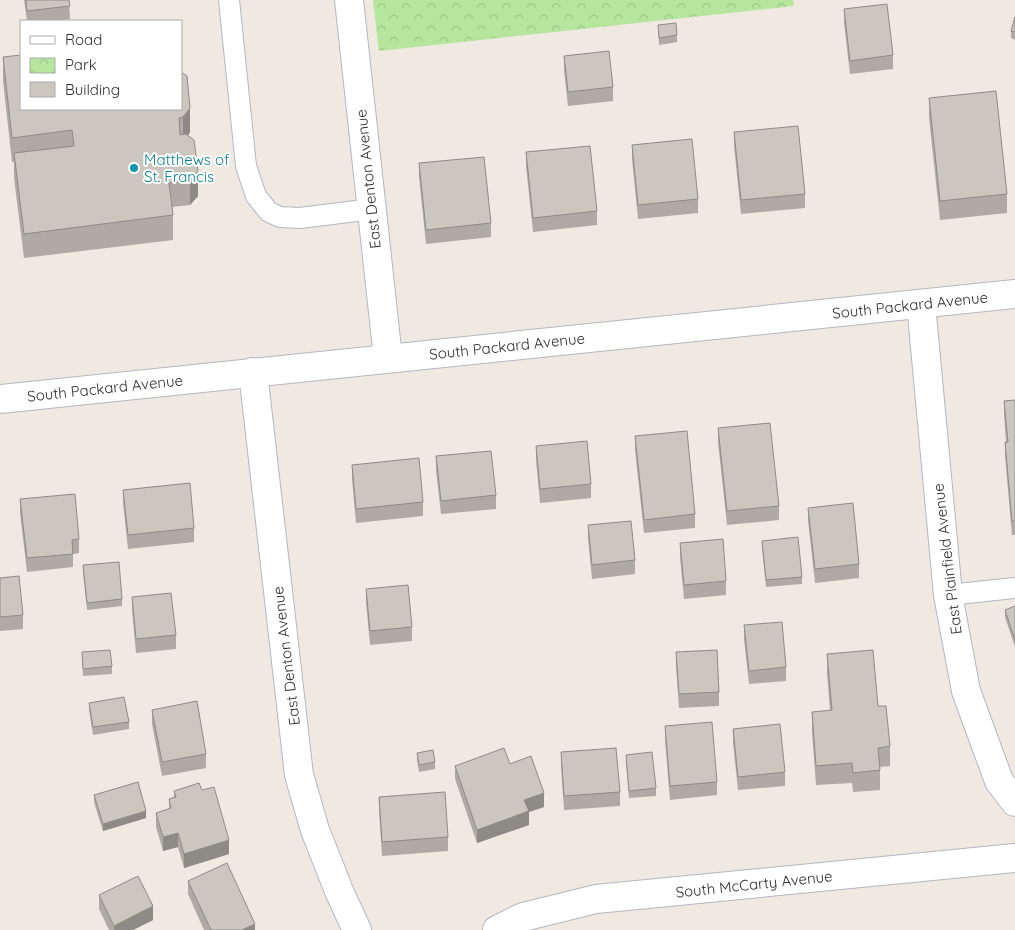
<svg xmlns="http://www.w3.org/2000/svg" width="1015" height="930" viewBox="0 0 1015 930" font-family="Quicksand,sans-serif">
	<defs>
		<pattern id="park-crowns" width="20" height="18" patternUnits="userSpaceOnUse" patternTransform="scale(1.25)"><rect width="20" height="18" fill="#b6e59e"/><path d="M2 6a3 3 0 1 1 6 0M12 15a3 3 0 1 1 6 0" fill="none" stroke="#9dc588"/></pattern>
	</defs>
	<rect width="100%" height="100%" fill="#efe9e1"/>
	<!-- park -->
	<polygon fill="url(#park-crowns)" points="373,0 793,0 794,6 379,51"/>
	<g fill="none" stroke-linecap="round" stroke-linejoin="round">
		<defs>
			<g id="lane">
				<polyline points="229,0 246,166 256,196 269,212 280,217 300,218 372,209"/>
				<polyline points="948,595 1015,588"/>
			</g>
			<g id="street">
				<polyline points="349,0 388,358"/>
				<polyline points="921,304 948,595 966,691 999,781 1015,802"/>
				<polyline points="253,372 299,775 315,830 339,891 357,930"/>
				<polyline points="497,930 523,917 596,899 1015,858"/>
			</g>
			<polyline id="secondary" points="0,399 1015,294"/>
		</defs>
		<!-- lane casing -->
		<use href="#lane" stroke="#b4b7c1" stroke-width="22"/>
		<!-- street casing -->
		<use href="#street" stroke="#b4b7c1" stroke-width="30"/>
		<!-- secondary casing -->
		<use href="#secondary" stroke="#b4b7c1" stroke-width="30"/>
		<!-- lane -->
		<use href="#lane" stroke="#fff" stroke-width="20"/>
		<!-- street -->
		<use href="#street" stroke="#fff" stroke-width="28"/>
		<!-- secondary -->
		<use href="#secondary" stroke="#fff" stroke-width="28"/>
	</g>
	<!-- wall -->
	<g fill="#afaba4">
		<polygon points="24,0 69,0 70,19 55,21 27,21"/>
		<polygon points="844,9 893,55 893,69 850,74 844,23"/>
		<polygon points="1015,17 1015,40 1011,38 1011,31"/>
		<polygon points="658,25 677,35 677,42 659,45"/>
		<polygon points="564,56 613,87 613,101 568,106 564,70"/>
		<polygon points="3,57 181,109 190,132 188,136 198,196 190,205 172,207 173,215 173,240 24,258 14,178 14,162 12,162 3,81"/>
		<polygon points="929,98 1007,194 1007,213 940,220 929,118"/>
		<polygon points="734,132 805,194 805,208 741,214 734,146"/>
		<polygon points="632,145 698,199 698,213 638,219 632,159"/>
		<polygon points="526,152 597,211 597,225 533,232 526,166"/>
		<polygon points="419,163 491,223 491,237 426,244 419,177"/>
		<polygon points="1015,400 1015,535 1012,535 1005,456 1005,442 1006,442 1004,415 1004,401"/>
		<polygon points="718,428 779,506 779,520 727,525 718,442"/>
		<polygon points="635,436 695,514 695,528 644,533 635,450"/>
		<polygon points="536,446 591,484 591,498 540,503 536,460"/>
		<polygon points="436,456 496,495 496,509 441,514 436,470"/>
		<polygon points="352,465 423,502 423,516 356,523 352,479"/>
		<polygon points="123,490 194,528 194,542 128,549 123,503"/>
		<polygon points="20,499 79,539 79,553 73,554 73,567 27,572 20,513"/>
		<polygon points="808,508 859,564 859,578 815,583 808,521"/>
		<polygon points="588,525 635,560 635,574 592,579 588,539"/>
		<polygon points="762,541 802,577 802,584 766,587 762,548"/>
		<polygon points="680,543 726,581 726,595 684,599 680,557"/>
		<polygon points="83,565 122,599 122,606 87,610 83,572"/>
		<polygon points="0,578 23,615 23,629 0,631"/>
		<polygon points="366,589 412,627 412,641 370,645 366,602"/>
		<polygon points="132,597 176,635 176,649 136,653 132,610"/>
		<polygon points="1015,606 1015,647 1005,617 1005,610"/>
		<polygon points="744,625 786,667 786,681 749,684 744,639"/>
		<polygon points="82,652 112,666 112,674 83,676"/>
		<polygon points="676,652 719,692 719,706 679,708 676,666"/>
		<polygon points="827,654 878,706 890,746 890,766 880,767 880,790 853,792 852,783 816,785 812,732 812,712 830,711 827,674"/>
		<polygon points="89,703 129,722 129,729 93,735 89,710"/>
		<polygon points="152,710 206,754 206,768 162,776 152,724"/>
		<polygon points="665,726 717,782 717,795 670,800 665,740"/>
		<polygon points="733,729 785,772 785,786 738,790 733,743"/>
		<polygon points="561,752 620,792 620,806 564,810 561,766"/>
		<polygon points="417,753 435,762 435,769 419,772 417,760"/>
		<polygon points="626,755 656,788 656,796 629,798 626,762"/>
		<polygon points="510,764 544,807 529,812 529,825 477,843 455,779 455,766"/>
		<polygon points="202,790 229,854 184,868 178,847 163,851 156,827 156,813 169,809 169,799 174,797 174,791"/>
		<polygon points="94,795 146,818 103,831 94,802"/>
		<polygon points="379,797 448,837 448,851 382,856 379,811"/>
		<polygon points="188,881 255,930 204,930 188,894"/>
		<polygon points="99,895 153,920 133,930 109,930 99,909"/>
	</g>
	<!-- shaded-wall -->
	<g fill="#8e8b86">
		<polygon points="190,108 190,132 183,142 183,117"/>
		<polygon points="198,171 198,196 190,205 190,181"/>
		<polygon points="544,793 544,807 529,812 529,825 477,843 477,830 524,800"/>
		<polygon points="146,811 146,818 103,831 103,824"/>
		<polygon points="178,833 178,847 163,851 163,837"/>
		<polygon points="229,840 229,854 184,868 184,854"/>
		<polygon points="153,906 153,920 133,930 114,930 114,926"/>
		<polygon points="255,924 255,930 242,930"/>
	</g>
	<!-- building -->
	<g fill="#cbc7bf" stroke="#8e8b86">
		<polygon points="26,0 69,0 70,6 27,11"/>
		<polygon points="887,4 893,55 850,61 844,9"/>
		<polygon points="1015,17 1015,32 1011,31"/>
		<polygon points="676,23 677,35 659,38 658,25"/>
		<polygon points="609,51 613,87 568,92 564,56"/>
		<polygon points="21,55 21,109 181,109 181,72 187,76 190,108 183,117 179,118 180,135 186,134 194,140 198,171 190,181 169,183 173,215 24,234 14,153 74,146 72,130 12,138 3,57"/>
		<polygon points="996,91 1007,194 940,201 929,98"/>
		<polygon points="798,126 805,194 741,200 734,132"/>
		<polygon points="692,139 698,199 638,205 632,145"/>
		<polygon points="590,146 597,211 533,218 526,152"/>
		<polygon points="484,157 491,223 426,230 419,163"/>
		<polygon points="1015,400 1015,521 1012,521 1005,442 1008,442 1004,401"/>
		<polygon points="770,423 779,506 727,511 718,428"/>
		<polygon points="687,431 695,514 644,520 635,436"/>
		<polygon points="587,441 591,484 540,489 536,446"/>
		<polygon points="491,451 496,495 441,501 436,456"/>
		<polygon points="419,458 423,502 356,509 352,465"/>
		<polygon points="190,483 194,528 128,535 123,490"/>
		<polygon points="75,494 79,539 72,540 73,554 27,558 20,499"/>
		<polygon points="853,503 859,564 815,569 808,508"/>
		<polygon points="631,521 635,560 592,565 588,525"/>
		<polygon points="798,537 802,577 766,580 762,541"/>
		<polygon points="723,539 726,581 684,585 680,543"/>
		<polygon points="119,562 122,599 87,603 83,565"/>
		<polygon points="19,576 23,615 0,617 0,578"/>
		<polygon points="408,585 412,627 370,631 366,589"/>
		<polygon points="171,593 176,635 136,639 132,597"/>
		<polygon points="1015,606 1015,640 1005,610"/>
		<polygon points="782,622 786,667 749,671 744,625"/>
		<polygon points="110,650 112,666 83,669 82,652"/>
		<polygon points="717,650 719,692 679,694 676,652"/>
		<polygon points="873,650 878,706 886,706 890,746 878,748 880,770 853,773 852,763 816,766 812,712 832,710 827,654"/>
		<polygon points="124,697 129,722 93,727 89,703"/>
		<polygon points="197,701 206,754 162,762 152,710"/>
		<polygon points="712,722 717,782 670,786 665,726"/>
		<polygon points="780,724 785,772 738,777 733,729"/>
		<polygon points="504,748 510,764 531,756 544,793 524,800 529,811 477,830 455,766"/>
		<polygon points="616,748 620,792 564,796 561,752"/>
		<polygon points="433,750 435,762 419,765 417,753"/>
		<polygon points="652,752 656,788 629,791 626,755"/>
		<polygon points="138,782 146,811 103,824 94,795"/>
		<polygon points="199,783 202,790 214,787 229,840 184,854 178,833 163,837 156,813 171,808 169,799 176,797 174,791"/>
		<polygon points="445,792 448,837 382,842 379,797"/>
		<polygon points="227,863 255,924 242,930 211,930 188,881"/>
		<polygon points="138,876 153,906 114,926 99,895"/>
	</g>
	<!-- markers -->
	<circle fill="#0f9aa8" stroke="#fff" stroke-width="2" cx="134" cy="168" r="5"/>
	<g text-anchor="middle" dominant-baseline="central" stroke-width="4" stroke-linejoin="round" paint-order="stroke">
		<!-- culture labels -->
		<g font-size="15" fill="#0d838f" stroke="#fff" text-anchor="start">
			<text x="144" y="159">Matthews of<tspan x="144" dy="17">St. Francis</tspan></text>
		</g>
		<!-- street labels -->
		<g font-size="15" fill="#2e2e2e" stroke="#fff">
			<text transform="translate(368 179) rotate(-96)">East Denton Avenue</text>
			<text transform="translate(910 305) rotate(-6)">South Packard Avenue</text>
			<text transform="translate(507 346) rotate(-6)">South Packard Avenue</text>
			<text transform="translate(105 388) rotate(-6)">South Packard Avenue</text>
			<text transform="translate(947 559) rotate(-97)">East Plainfield Avenue</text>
			<text transform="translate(286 656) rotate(-97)">East Denton Avenue</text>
			<text transform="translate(754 884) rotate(-6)">South McCarty Avenue</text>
		</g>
	</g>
	<!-- legend -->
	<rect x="20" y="20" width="162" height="90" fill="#ffffff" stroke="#ababab"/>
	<rect x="30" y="36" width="25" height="8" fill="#ffffff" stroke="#ababab"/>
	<text x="65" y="45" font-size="15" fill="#2e2e2e">Road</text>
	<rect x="30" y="58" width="25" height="15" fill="url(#park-crowns)" stroke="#ababab"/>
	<text x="65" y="70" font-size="15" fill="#2e2e2e">Park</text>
	<rect x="30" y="82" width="25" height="15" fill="#cbc7bf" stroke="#ababab"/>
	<text x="65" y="95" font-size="15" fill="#2e2e2e">Building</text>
</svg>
